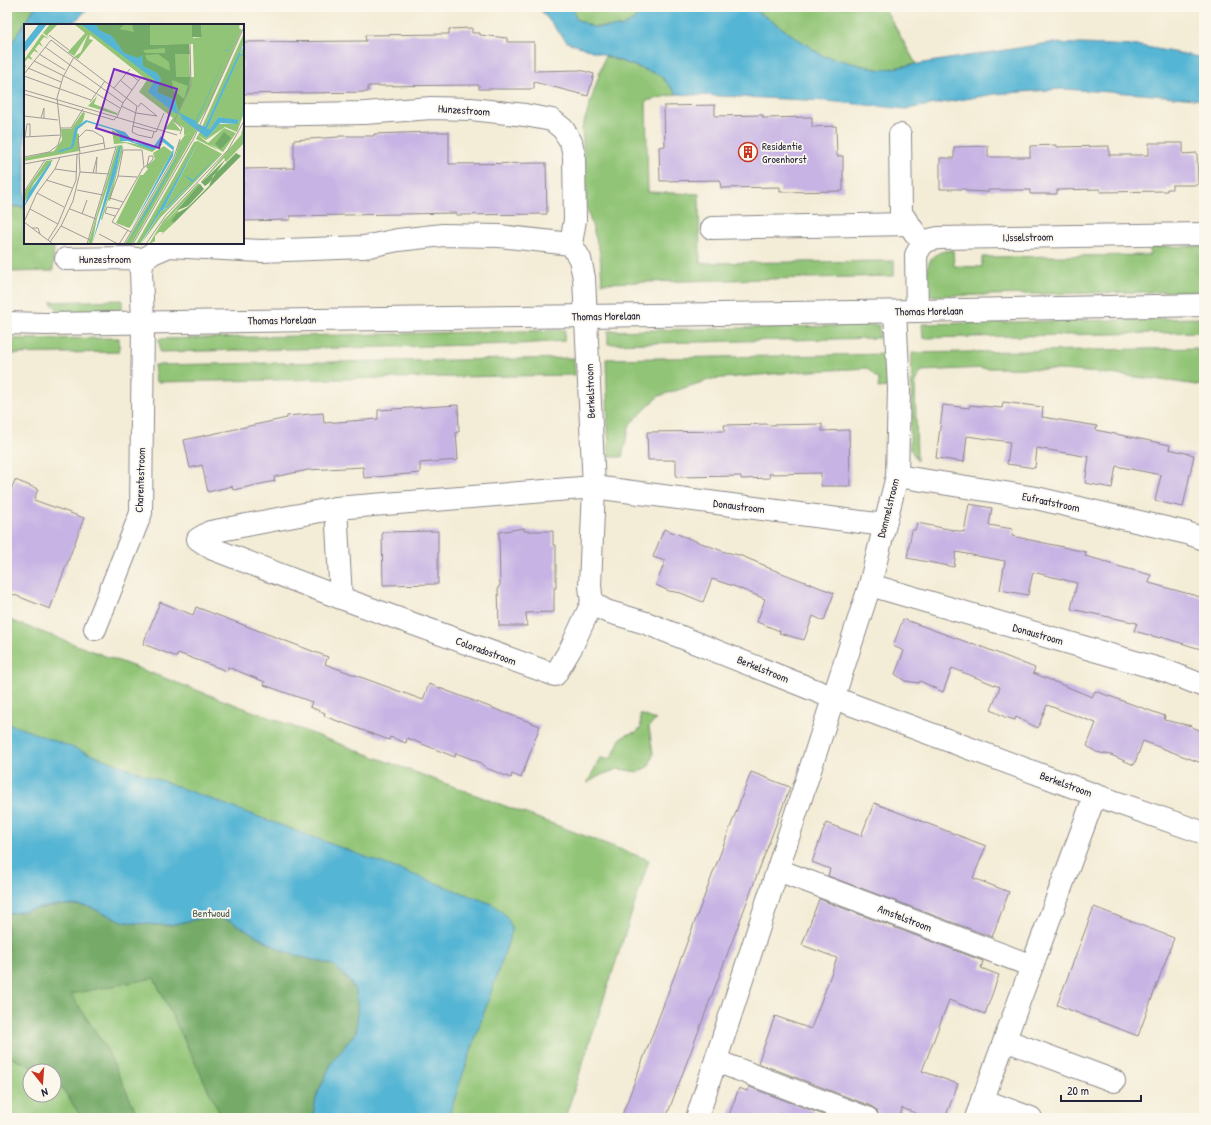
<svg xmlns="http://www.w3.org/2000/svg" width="1211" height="1125" viewBox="0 0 1211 1125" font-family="'Patrick Hand',sans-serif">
	<rect width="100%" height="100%" fill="#fbf7ec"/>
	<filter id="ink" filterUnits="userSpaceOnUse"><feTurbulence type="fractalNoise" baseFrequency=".025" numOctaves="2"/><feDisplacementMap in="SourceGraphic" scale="8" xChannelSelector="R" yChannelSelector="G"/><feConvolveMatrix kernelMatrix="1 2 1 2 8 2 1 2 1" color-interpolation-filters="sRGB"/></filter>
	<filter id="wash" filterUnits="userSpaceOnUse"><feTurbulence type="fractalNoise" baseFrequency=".012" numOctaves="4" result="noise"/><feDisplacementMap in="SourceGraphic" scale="16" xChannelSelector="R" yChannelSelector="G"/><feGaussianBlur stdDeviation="0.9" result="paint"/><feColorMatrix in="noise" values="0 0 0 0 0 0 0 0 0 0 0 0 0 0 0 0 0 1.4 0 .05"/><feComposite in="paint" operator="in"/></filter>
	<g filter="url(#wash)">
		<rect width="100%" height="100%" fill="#f3ecd6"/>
		<!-- green -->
		<g fill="#91c476" stroke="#5a7358" fill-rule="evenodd">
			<polygon points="7,7 35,7 7,50"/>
			<polygon points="573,7 641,7 634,20 621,27 593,27 576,19"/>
			<polygon points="751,7 884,7 916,64 880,70 823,56"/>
			<polygon points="605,56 660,75 677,94 646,101 648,192 699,194 700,263 894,261 894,276 602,283 600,253 587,208 582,129"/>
			<polygon points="7,207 25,207 25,243 54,243 53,271 7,272"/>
			<path d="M1204 246V291L927 296C927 272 922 252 953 250L954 266 982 267V257L1150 255V247Z"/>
			<polygon points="122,300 122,311 62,313 50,302"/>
			<polygon points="1204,318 1204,332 923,338 922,324"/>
			<polygon points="879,325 879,338 608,344 608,331"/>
			<polygon points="565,330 564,341 521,344 160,352 159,339"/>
			<polygon points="119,338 119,352 7,354 7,339"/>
			<path d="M1204 348V386C1136 376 1067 368 998 368 973 368 947 370 922 371L915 381 917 461 910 448 912 353Z"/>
			<polygon points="889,354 887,387 878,388 879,380 867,368 796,372 712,379 659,396 630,424 622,457 609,457 606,359"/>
			<polygon points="574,358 575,375 156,382 154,365"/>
			<path d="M7 619 649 860 565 1118H7ZM30 1071H54V1095H30Z"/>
			<polygon points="640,714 656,720 649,727 653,754 649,766 638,772 618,769 601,775 587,783 600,758 606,759 612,757 620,739 628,734 636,732 641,728"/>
		</g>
		<!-- forest -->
		<polygon fill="#74aa67" stroke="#4b6651" points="58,905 75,905 90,907 105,914 126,922 157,925 170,925 202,918 220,918 231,921 281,950 294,955 333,965 350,981 356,993 358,1011 356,1032 332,1062 317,1095 312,1118 222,1118 154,978 71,994 106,1048 139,1118 82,1118 54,1076 54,1071 42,1071 7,1056 7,914"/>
		<!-- water -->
		<g fill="#55b5d4" stroke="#3c6c88">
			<polygon points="35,7 90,7 71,25 25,25 25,207 7,206 7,50"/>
			<polygon points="538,7 573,7 576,19 593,27 621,27 634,20 641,7 751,7 823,56 880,70 1049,43 1141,46 1204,58 1204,100 1142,94 1062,89 995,94 906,109 827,101 677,94 660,75 567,42"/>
			<path d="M7 723 492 904C503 912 510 918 512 931L448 1118H312L317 1095 332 1062 356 1032 358 1011 356 993 350 981 333 965 294 955 281 950 231 921 220 918H202L170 925H157L126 922 105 914 90 907 75 905H58L7 914Z"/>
		</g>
		<g id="blocks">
			<!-- building -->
			<g fill="#c8b4e4">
				<polygon points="472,28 472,33 480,33 480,35 507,38 507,42 534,42 534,71 580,70 594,74 588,96 534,82 534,89 479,89 479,85 368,86 368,92 243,94 243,42 366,41 365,35 449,34 449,29"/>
				<polygon points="715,105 715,116 763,115 763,118 812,117 812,127 836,126 837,156 843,156 843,191 780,192 780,187 721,188 720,180 660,181 659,147 665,146 664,106"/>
				<polygon points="433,132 449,132 449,164 546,163 547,214 456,215 456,213 290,216 290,220 243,221 243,169 294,168 294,140 339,137 339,136 374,136 374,134"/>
				<polygon points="1149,143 1183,143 1183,154 1197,153 1198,185 1172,185 1172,189 1167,189 1167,191 1100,192 1100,189 1057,190 1057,194 1030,194 1030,190 988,190 988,192 966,191 966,189 940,189 940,158 954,158 954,147 988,146 988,157 1030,157 1030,146 1056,145 1056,147 1109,146 1109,155 1149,155"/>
				<polygon points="1003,402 1043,407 1042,417 1097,426 1096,430 1170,445 1169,449 1194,455 1183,507 1155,501 1161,475 1116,466 1112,488 1085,483 1089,457 1037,448 1035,468 1007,464 1010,442 967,436 964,462 936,458 943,405 969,408 970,405 1002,408"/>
				<polygon points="458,405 459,432 456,432 458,460 420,463 420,473 364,478 363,467 308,470 274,477 275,481 233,490 232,486 208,492 202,465 190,468 184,440 287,418 287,416 323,413 324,423 378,419 378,410"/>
				<polygon points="768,424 769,425 822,424 822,431 849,430 850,486 821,486 821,473 769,474 770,478 741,479 741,476 676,477 676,460 648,460 647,432 725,431 724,425"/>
				<polygon points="15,480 38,489 34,500 84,518 50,609 7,592 7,500"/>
				<polygon points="969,504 992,508 989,525 1013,529 1012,536 1086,552 1085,556 1111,563 1110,564 1151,575 1149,583 1204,598 1204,650 1161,637 1160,638 1134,631 1137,623 1071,609 1077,583 1033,572 1028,595 1000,590 1005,561 956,552 954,567 907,558 912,530 915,530 917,523 964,532"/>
				<polygon points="524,528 524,531 553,531 553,545 556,545 556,588 554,588 554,612 526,613 527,626 499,626 498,587 500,586 499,532"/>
				<polygon points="664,529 725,552 739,555 766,566 766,567 834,593 824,621 813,616 804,640 779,633 780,631 757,622 765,599 736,587 712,579 703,602 681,593 669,591 656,585 665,561 653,557"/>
				<polygon points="438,531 438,584 383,585 382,532"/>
				<polygon points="160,602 193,615 196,607 328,657 325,664 423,700 429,684 540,726 521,778 512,774 511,778 486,768 479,762 456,753 455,757 407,738 406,743 390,737 389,740 324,716 325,713 310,707 312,702 264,685 265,682 228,667 227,671 178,653 177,657 143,644"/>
				<polygon points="903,619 972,644 972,643 1035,668 1033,673 1092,697 1095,691 1165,716 1164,720 1192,726 1192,727 1204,732 1204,764 1143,741 1134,765 1111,755 1096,752 1087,746 1096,723 1047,705 1038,728 1016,717 1015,720 1005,717 991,710 1000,687 952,668 943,692 920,681 919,683 905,681 895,674 904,651 893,646"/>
				<polygon points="751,772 790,787 666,1118 621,1118"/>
				<polygon points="874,803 986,846 973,878 1009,892 992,937 828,876 830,869 812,862 826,823 861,836"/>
				<polygon points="819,899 983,961 981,968 999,975 985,1014 949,1000 922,1071 958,1084 945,1118 928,1118 902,1108 900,1118 879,1118 877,1110 871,1106 758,1063 775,1016 811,1029 837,958 802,945"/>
				<polygon points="1094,907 1174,938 1138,1036 1057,1005"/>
				<polygon points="749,1087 832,1118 728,1118 739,1088 747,1091"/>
			</g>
		</g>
	</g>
	<g filter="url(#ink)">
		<use href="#blocks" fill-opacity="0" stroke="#8a8788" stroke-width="1"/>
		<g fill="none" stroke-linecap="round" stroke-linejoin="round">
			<defs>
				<g id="minor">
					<polyline points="243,115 365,113 431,108 471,109 525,115 552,120 563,129 571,142 574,155 575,220 571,244"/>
					<polyline points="900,135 901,213 915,233"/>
					<polyline points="712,228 909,224"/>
					<polyline points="66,259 129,258 143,260"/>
					<polyline points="917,311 916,255 922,244 929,240 938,238 1204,234"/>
					<polyline points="7,323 45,324 917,311 1204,305"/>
					<polyline points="897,476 1036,498 1187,533 1204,539"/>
					<polyline points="336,508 341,598"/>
					<polyline points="870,585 1166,671 1204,686"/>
					<polyline points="592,603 571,648 555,675 341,598 213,549 198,539 210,532 336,508 594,487 884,525"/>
					<polyline points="95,629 141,513 143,322 141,272 143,260 153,253 169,246 261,251 364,247 398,240 443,235 499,236 571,244 580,259 584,278 594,487 590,586 592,603 606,611 646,623 834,698 1095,795 1204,833"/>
					<polyline points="778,870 1032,966"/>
					<polyline points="1005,1040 1114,1081"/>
					<polyline points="716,1061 867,1118"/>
					<polyline points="982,1100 1031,1118"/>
					<polyline points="697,1118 870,585 897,476 899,388 895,312"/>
					<polyline points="976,1118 1095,795"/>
				</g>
			</defs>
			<!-- minor casing -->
			<use href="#minor" stroke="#8a8788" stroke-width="24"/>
			<!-- minor -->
			<use href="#minor" stroke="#fff" stroke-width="22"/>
		</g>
	</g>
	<!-- icons -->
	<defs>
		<symbol id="building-ring" viewBox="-11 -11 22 22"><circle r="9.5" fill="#fbf7ec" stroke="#c8321e" stroke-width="1.5"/><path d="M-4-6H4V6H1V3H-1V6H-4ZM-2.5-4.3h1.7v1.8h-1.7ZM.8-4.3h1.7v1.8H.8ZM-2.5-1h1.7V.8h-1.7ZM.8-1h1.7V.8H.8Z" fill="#c8321e"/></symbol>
	</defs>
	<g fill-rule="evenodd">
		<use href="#building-ring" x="737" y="141" width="22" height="22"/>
	</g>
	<g text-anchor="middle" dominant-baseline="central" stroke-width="3.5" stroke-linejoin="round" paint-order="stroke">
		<!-- street labels -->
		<g font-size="11" fill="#22223b" stroke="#fbf7ec">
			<text transform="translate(464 110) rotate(4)">Hunzestroom</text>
			<text transform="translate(1028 237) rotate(-1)">IJsselstroom</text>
			<text x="105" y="259">Hunzestroom</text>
			<text transform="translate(929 311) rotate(-1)">Thomas Morelaan</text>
			<text transform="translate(606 316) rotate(-1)">Thomas Morelaan</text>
			<text transform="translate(282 320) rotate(-1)">Thomas Morelaan</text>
			<text transform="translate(590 391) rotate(-92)">Berkelstroom</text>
			<text transform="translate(140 480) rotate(-88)">Charentestroom</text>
			<text transform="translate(1051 502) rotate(12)">Eufraatstroom</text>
			<text transform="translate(739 506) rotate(7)">Donaustroom</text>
			<text transform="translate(888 508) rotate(-76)">Dommelstroom</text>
			<text transform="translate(1038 634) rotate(16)">Donaustroom</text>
			<text transform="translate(486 651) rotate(20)">Coloradostroom</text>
			<text transform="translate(763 669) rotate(22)">Berkelstroom</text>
			<text transform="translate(1066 784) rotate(20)">Berkelstroom</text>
			<text transform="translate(905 918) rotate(21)">Amstelstroom</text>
		</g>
		<!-- poi labels -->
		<g font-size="11" fill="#22223b" stroke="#fbf7ec" text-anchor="start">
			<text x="762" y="146">Residentie<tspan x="762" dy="13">Groenhorst</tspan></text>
		</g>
		<!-- park labels -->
		<g font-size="11" fill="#495b50" stroke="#fbf7ec">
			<text x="211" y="913">Bentwoud</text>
		</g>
	</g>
	<!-- overview -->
	<g transform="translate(24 24)">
		<rect width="220" height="220" fill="#f3ecd6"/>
		<path d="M26 0H34L23 11 26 14 19 9ZM50 0H118L119 22 165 20 166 53 152 54 170 53 169 20 126 21V0H168L169 14 178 13 177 0H216L215 4 218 6 185 81 171 105 173 106 108 220H101L151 133 155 119 161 111 168 109 160 111V104L149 97 157 107 141 105 149 94 115 68 123 56 66 11 65 15 69 16 65 21 54 35 50 33 57 28 64 10 50 32 44 28 61 9ZM220 9V18L205 52 181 103H178ZM18 10 25 15 20 13 16 18 19 23 15 20 11 25 15 29 10 27 6 32 9 36 4 34 0 39 3 44 0 42V36ZM220 21V89L217 97 213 108 201 103 182 116 174 111 176 108 183 114 195 100H210L215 97 194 93 186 105H183ZM73 72 70 80 93 89 94 85 93 91 64 82ZM59 88 61 89 59 97 50 108 55 110V127L0 137V134L30 127 38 116 37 105H47ZM220 99V119L202 138 200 134 177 158 217 111ZM200 104 212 109 199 128 186 120 194 126 172 115 174 111 184 119ZM88 106 96 111V117L121 122 127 125 140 119 128 128 102 119 90 120ZM174 117 198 130 136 194 117 220 137 187 142 185 167 160 139 186 174 119 127 202 116 220H112L170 118ZM98 121 99 124 86 177 84 176 78 196 77 195 92 149 97 123 73 194 68 220H64L93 123 90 122ZM140 122 148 128 107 202 105 204 92 199 116 151H119L124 145 122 143 131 135 129 129ZM29 136 10 159 0 180V169L22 137ZM174 159 176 161 136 203 152 187 155 186 148 197 150 199 137 211 139 208H135L131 212V217L125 220 139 197Z" fill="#91c476"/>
		<path d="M72 0H101L95 5 110 8 108 0H126V21L165 20 166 30H151L152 53H166L165 66 155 88 151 76 133 68 137 55 133 49 119 42 118 33 113 34 100 29 88 12 75 6ZM141 24V29H121L119 26ZM134 30 145 38 146 47 123 36 121 31ZM148 56 164 62 160 75 149 66ZM168 0H177L178 13H168ZM200 108 207 114 197 125 191 120ZM212 129 217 132 150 199 147 197 153 189 164 183 185 162 189 152ZM200 134 178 158 202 135 185 159 181 162 177 158ZM176 160 180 165 164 182 152 187Z" fill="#74aa67" fill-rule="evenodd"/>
		<path d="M15 0H23L0 29V19ZM57 0H72L75 6 88 12 100 29 114 34 118 31 119 42 133 49 137 55 133 68 151 76 154 88 172 97 204 27 198 26H204L212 9 172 99 181 103 220 18 216 30 219 31 220 73 219 32 216 31 183 105H186L194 93 215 96 220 80 216 94 213 100 196 99 183 114 158 95 156 90 151 89 124 68 131 56ZM62 96 101 108 110 118 130 122 137 112 150 123 149 132 108 203 149 126 139 118 129 126 104 117H96V111L90 106 63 98 54 105 49 124 33 129 36 126 47 123 51 104ZM168 112 164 114 125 185 103 220 164 114ZM174 118 139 186 168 158 160 151 169 156 193 133 143 184 137 187 116 220ZM97 122 92 149 68 220 95 123ZM27 137V140L0 183 5 168Z" fill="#55b5d4"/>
		<path fill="none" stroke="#9f9b98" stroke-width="1" d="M25 11 45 26M21 23 99 79M15 30 41 46M10 37 60 62 96 84M4 44 37 58M103 48 115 57M0 50 27 16 113 82 109 102 132 108 140 89M0 52 67 76M96 56 108 66M90 64 106 45M0 66 153 111M0 70 90 96 92 93M66 78 81 57M97 82 112 89 133 92M114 83 117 79 133 92M0 92 34 96M93 93 99 79 117 53M17 94 20 84V94M109 102 108 108 114 111 128 114 130 108M36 104H47L59 85M156 110 158 104 150 97 167 62 166 20M0 113 37 111M1 113 3 100H6V112M55 124 80 119M56 129 54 114 62 106 69 107 79 113 81 125M0 133 25 128 34 121 37 111 33 74 39 53 50 33M0 140 92 123 63 220M31 145 53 148M56 148 85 150M69 149 73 133 72 149M94 152 86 174 99 178M113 153 94 152 99 126H118L120 143M22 156 48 164M53 166 79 171M0 168 21 136M13 169 40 183M6 185 34 200M46 185 72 195M58 190 63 176M91 192 81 189 83 183 95 185M0 198 13 169 31 145 36 133M0 198 29 220M37 202 66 216M8 204H14L16 210M107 208 88 198 119 144 125 140 129 135V132H125L123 142M75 210 94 220M24 216 34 200 52 156 53 130M26 218 37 202 49 177 56 148 55 129M95 220 104 206M100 220 150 133 156 115M109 220 170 114 220 3M122 220 142 191 204 126 220 97"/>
		<path fill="#7b2cbf" fill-opacity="0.15" stroke="#7b2cbf" stroke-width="2" d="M90 45 153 65 135 124 72 104Z"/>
		<rect width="220" height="220" fill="none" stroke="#22223b" stroke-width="2"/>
	</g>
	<!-- margin -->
	<rect width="1211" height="1125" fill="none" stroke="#fbf7ec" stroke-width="24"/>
	<!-- north arrow -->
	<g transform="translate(42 1083) rotate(163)"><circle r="19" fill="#fbf7ec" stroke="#a4a2a5"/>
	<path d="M0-3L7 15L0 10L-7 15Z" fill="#c8321e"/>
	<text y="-6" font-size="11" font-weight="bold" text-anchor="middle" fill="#22223b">N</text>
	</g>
	<!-- scale -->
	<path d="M1061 1095v6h80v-6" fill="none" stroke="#22223b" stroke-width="2"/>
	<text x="1067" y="1095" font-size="12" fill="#22223b" stroke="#fbf7ec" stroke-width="3" paint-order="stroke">20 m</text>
</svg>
